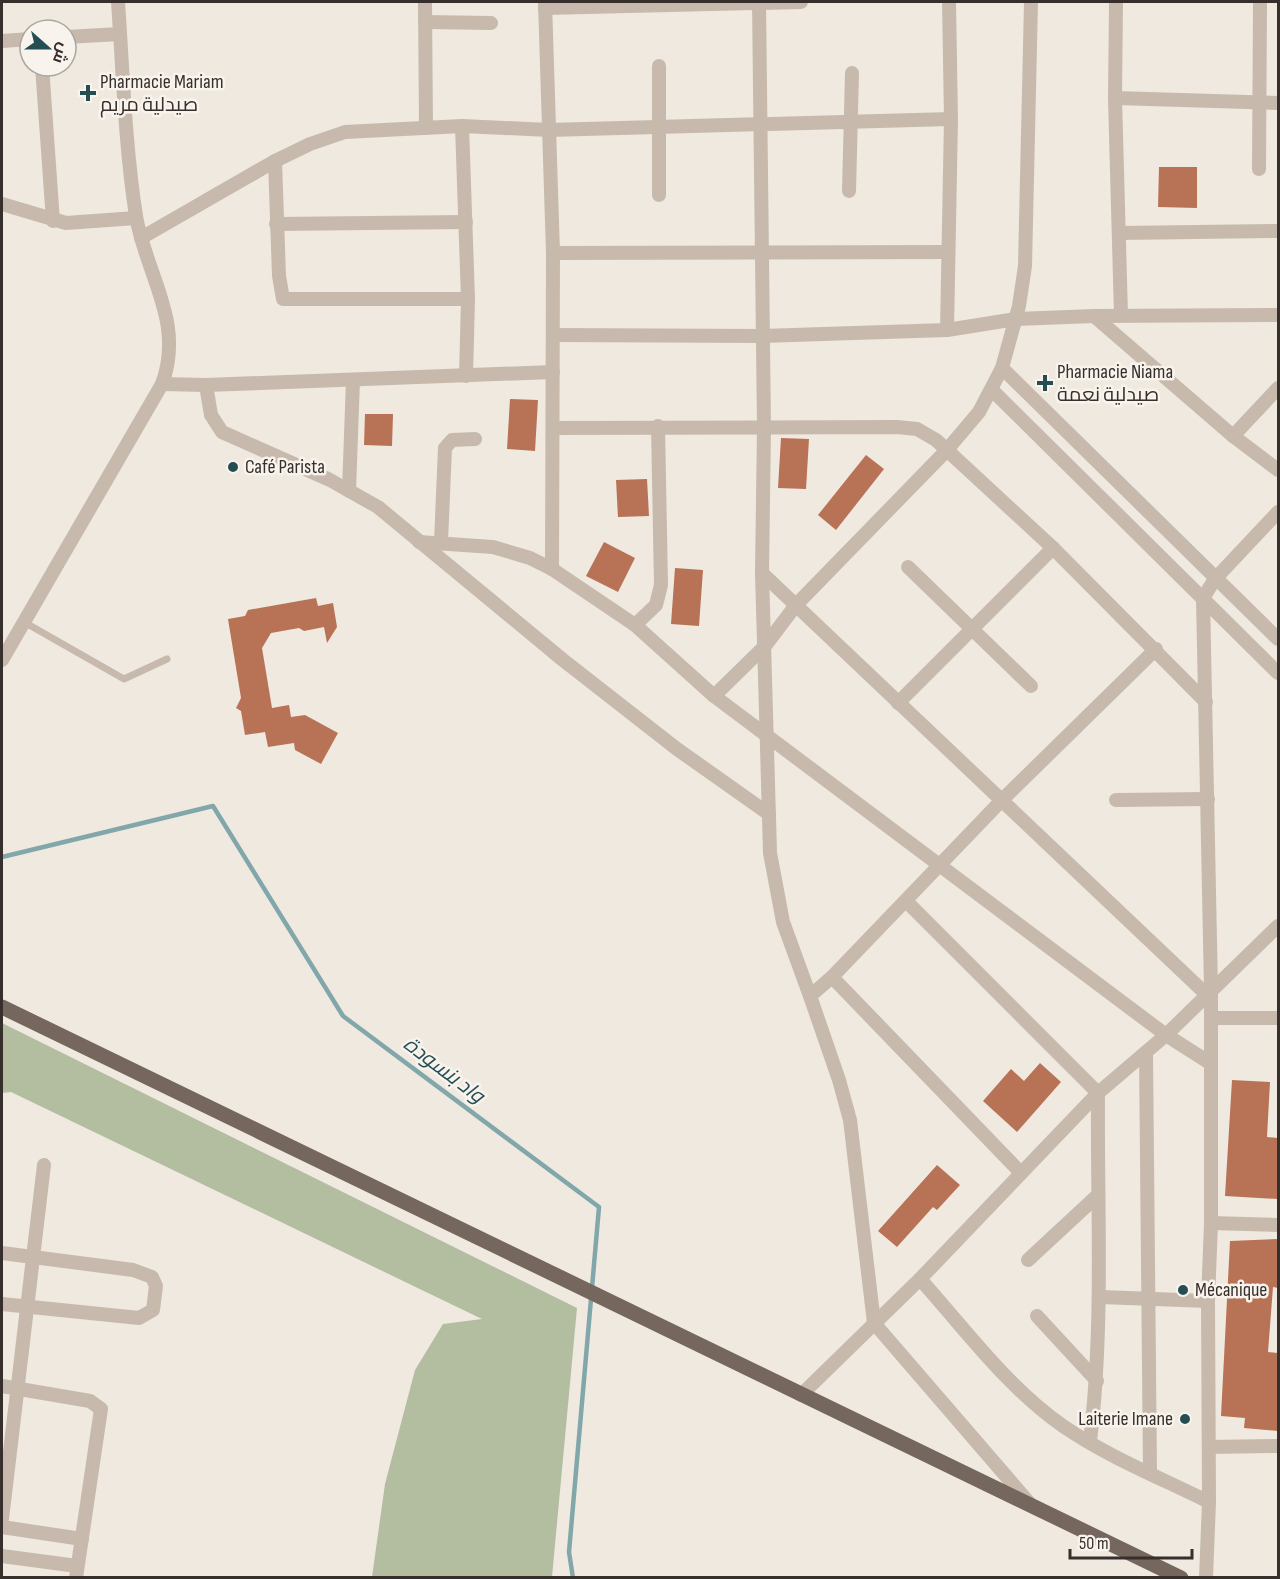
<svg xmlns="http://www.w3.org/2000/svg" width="1280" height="1579" viewBox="0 0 1280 1579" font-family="'Sofia Sans Condensed',Cairo,sans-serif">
	<rect width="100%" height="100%" fill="#f0e9e0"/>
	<!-- green -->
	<polygon fill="#b3bea1" points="2,1023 577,1308 552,1577 372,1577 385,1484 415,1370 443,1324 482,1319 11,1092 2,1093"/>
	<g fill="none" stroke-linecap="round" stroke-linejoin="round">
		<!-- stream -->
		<polyline stroke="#82a7aa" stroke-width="4.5" points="2,857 213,806 343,1016 599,1207 569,1552 573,1578"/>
	</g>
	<!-- building -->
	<g fill="#b87256">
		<polygon points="1159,167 1197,167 1197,208 1158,207"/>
		<polygon points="510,399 538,400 535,451 507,449"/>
		<polygon points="365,414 393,414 392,446 364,445"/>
		<polygon points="781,438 809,439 806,489 778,488"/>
		<polygon points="866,455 884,469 836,530 818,515"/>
		<polygon points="647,479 649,516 618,517 616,480"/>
		<polygon points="604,542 635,558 618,592 586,576"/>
		<polygon points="675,568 703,570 699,626 671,624"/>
		<polygon points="316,598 318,606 333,603 337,627 327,643 324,627 304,631 299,628 271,633 262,648 272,708 289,705 291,717 305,715 338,733 321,764 295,750 294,743 268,747 265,732 245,735 241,711 236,708 241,698 228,619 245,616 248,610"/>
		<polygon points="1040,1063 1061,1082 1017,1132 983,1101 1011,1069 1024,1081"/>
		<polygon points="1232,1080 1270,1082 1267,1137 1278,1138 1278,1199 1225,1196"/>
		<polygon points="937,1165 960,1185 937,1210 933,1207 897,1247 878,1231"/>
		<polygon points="1278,1239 1278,1288 1273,1287 1268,1352 1278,1353 1278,1431 1244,1428 1245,1418 1221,1416 1230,1241"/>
	</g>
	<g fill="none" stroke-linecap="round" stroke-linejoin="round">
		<!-- lane -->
		<polyline stroke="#c7baad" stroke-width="7" points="24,622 124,679 167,659"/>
		<!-- street -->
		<g stroke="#c7baad" stroke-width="14">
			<polyline points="425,2 426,128"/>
			<polyline points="545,2 553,253 552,569"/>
			<polyline points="759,2 764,428 762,573 770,853 783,922 810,996"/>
			<polyline points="1116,2 1115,98 1121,315"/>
			<polyline points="545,8 801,2"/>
			<polyline points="425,22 491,23"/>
			<polyline points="66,37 120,34"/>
			<polyline points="2,41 30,39"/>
			<polyline points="42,66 53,221"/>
			<polyline points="659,66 659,195"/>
			<polyline points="1115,98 1278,103"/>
			<polyline points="462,126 468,299 466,376"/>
			<polyline points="275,161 279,276 283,299 468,299"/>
			<polyline points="1259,169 1260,2"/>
			<polyline points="849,191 852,73"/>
			<polyline points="2,204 66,223 136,218"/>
			<polyline points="276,224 466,222"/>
			<polyline points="1119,233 1278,231"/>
			<polyline points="141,238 275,161 310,144 345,132 462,126 549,130 951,119"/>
			<polyline points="553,253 948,252"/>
			<polyline points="1094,316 1233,436 1278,470"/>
			<polyline points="947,330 951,119 949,2"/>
			<polyline points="553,335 761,336 947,330 1016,319 1094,316 1278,315"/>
			<polyline points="1002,368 1278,639"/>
			<polyline points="162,384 206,385 553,372"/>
			<polyline points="206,385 211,415 222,432 330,480 378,507 563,660 677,749 769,814"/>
			<polyline points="992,390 1278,673"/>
			<polyline points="553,428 897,427 917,429 936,440 1053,548 1206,702"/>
			<polyline points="1233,436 1278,388"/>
			<polyline points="349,491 353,380"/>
			<polyline points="419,542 493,547 530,558 552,569 635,625 714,696 1166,1035 1210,1063"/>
			<polyline points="441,542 445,448 452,440 475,439"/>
			<polyline points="908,567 1031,686"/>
			<polyline points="762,573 1206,994"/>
			<polyline points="635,625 656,605 661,585 658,426"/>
			<path d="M2 660 162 384C185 322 146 275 136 216 125 145 123 73 118 2"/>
			<polyline points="714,696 765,646 796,605 946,451 979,412 1002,368 1019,306 1025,266 1031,2"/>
			<polyline points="898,703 1053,548"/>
			<polyline points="1116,800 1208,799"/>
			<path d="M906 901 1098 1093C1097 1209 1104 1326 1090 1441"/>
			<polyline points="832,977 1021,1173"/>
			<polyline points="1211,1018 1278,1018"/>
			<polyline points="1146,1053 1150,1472"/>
			<polyline points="1211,1223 1278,1225"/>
			<polyline points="2,1253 133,1270 152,1277 156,1286 153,1310 139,1318 2,1304"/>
			<polyline points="1028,1260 1097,1196"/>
			<path d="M920 1279C965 1329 1007 1387 1063 1426 1108 1457 1161 1478 1209 1502"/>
			<polyline points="1100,1297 1208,1301"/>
			<polyline points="1037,1316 1097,1381"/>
			<polyline points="2,1386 90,1401 101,1409 76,1578"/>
			<polyline points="801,1395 920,1279 1098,1093 1166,1035 1278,926"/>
			<polyline points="1209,1447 1278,1446"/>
			<polyline points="1031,1505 874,1323 850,1120 839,1080 810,996 832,977 1002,800 1156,649"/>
			<polyline points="2,1519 44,1165"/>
			<polyline points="2,1527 82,1539"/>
			<polyline points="2,1556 77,1566"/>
			<polyline points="1206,1578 1209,1502 1208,1301 1211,1223 1211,989 1203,598 1215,579 1278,512"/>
		</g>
		<!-- primary -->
		<polyline stroke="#76675e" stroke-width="15" points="2,1007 1181,1578"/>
	</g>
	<!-- markers -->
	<g fill="#254e53" stroke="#f8f3ec" stroke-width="2">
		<path d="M85 84h6v6h6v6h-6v6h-6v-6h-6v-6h6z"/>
		<path d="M1042 374h6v6h6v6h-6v6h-6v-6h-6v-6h6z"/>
		<circle cx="233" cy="467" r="6"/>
		<circle cx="1183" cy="1290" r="6"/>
		<circle cx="1185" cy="1419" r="6"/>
	</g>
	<g text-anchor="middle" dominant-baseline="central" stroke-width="5" stroke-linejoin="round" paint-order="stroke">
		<!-- poi labels -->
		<g font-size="20" fill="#362f2b" stroke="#f8f3ec" text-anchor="start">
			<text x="100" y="82">Pharmacie Mariam<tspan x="100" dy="23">صيدلية مريم</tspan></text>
			<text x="1057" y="372">Pharmacie Niama<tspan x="1057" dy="23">صيدلية نعمة</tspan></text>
			<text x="245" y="467">Café Parista</text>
			<text x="1195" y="1290">Mécanique</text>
			<text x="1173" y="1419" text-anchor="end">Laiterie Imane</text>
		</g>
		<!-- water labels -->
		<g font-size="21" font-style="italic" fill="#254e53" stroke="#f8f3ec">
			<text transform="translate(444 1070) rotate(37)">واد بنسودة</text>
		</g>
	</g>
	<!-- border -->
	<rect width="1280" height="1579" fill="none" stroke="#362f2b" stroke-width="6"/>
	<!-- north arrow -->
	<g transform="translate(48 48) rotate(111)"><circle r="28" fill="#f8f3ec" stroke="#aaa59f" stroke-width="1.5"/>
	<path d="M0-4.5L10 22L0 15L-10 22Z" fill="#254e53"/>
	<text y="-9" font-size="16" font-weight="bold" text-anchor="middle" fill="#362f2b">ش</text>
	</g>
	<!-- scale -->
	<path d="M1070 1549v9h122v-9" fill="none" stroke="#362f2b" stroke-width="3"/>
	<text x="1079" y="1549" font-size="18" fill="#362f2b" stroke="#f8f3ec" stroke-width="4.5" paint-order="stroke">50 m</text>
</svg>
